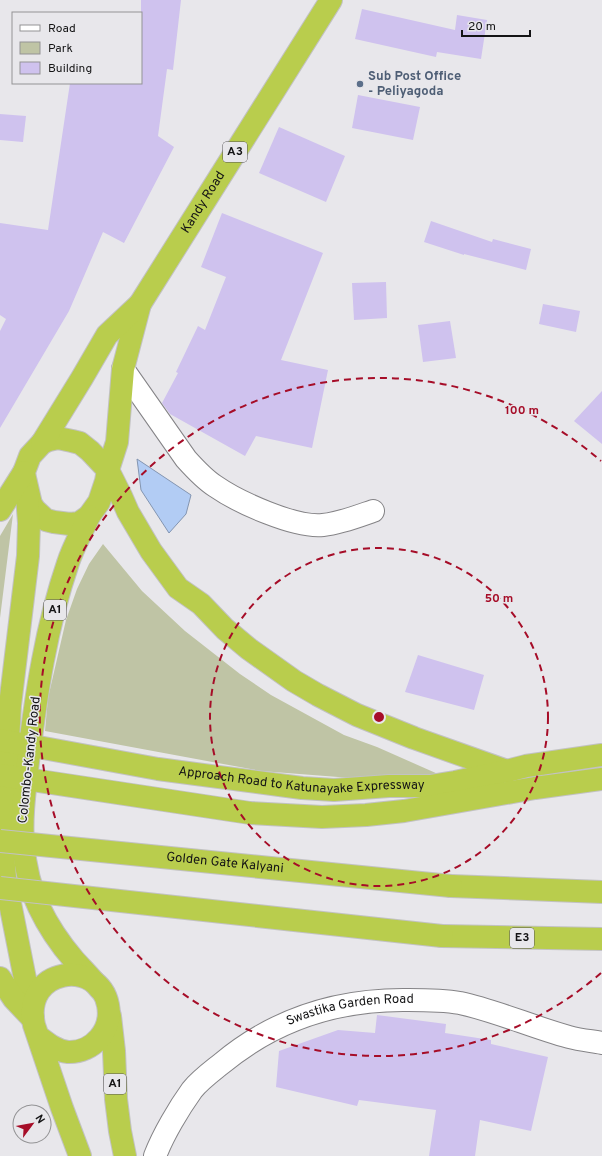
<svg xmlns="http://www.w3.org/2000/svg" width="602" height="1156" viewBox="0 0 602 1156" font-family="Overpass,sans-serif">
	<rect width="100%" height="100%" fill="#e8e7eb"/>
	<!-- green -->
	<g fill="#bfc4a5">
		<polygon points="13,514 0,618 0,536"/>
		<polygon points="103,544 142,591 185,631 240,674 271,695 344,735 377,747 438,774 351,778 261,771 45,731 48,698 66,620 77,589 89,564"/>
	</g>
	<!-- water -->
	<polygon fill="#b2ccf4" stroke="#8395b1" points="137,459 191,495 186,514 169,533 141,490"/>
	<!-- building -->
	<g fill="#cfc2ee">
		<polygon points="141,0 181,0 173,70 167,69 158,136 174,147 124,243 103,232 69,311 0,428 0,331 6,319 0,315 0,223 48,230 70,83 141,83"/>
		<polygon points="362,9 455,30 457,15 487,20 481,59 437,52 436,57 355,39"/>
		<polygon points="358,95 420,107 413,140 352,128"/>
		<polygon points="0,114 26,116 23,142 0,140"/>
		<polygon points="279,127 345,156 326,202 259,173"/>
		<polygon points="222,213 323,253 281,360 328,370 312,448 256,436 245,456 170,414 162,403 178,373 176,372 198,326 205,330 226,277 201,267"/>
		<polygon points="431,221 492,242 493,239 531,249 526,270 464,254 464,255 424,242"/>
		<polygon points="386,282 387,318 354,320 352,283"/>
		<polygon points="543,304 580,311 576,332 539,324"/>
		<polygon points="450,321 456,358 423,362 418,325"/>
		<polygon points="602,391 602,444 574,421"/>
		<polygon points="418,655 484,675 474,710 405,692"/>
		<polygon points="377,1015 446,1024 445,1033 491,1040 491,1044 548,1057 531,1131 480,1120 475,1156 429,1156 436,1110 359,1100 357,1106 276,1087 279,1051 338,1030 375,1033"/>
	</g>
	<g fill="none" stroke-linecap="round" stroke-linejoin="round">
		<defs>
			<g id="minor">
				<path d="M123 369 186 459C195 469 204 479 215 486 238 502 295 528 323 525 341 523 356 517 373 511"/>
				<path id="s1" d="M155 1156C163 1135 179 1108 192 1090 200 1080 211 1072 221 1064 276 1018 338 999 408 1000 425 1000 443 1000 460 1003 497 1011 532 1027 569 1037 580 1040 591 1041 602 1043"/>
			</g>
			<g id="highway">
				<polyline points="140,304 123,369 117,442 108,470 106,481 99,502 89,516 79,523 70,524 54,522 46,520 35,510 31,504 25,478 24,472 30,456 42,443 49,440 58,438 72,441 80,443 90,451 108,470 121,496 128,512 151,551 178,588 201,604 225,629 249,649 294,681 318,695 357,715 414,738 507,771"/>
				<path id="s2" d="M42 443 82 378 107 335 140 304 331 0"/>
				<polyline points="27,496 29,523 28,556 10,705 3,834 3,853 5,878 33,1019"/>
				<polyline points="0,510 24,472"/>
				<path d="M89 516C82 532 73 547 68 563 46 627 36 695 28 762 25 789 21 816 23 843 25 864 30 888 39 907 48 926 61 945 74 960 83 970 92 979 100 989"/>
				<path id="s3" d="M0 740 158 769 302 788 334 790 389 786H430L455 782 507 771 526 766 602 755"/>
				<polyline points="0,775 250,813 322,817 366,815 404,811 535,788 602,779"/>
				<polyline points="451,886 602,892"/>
				<polyline points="442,936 602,939"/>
				<polyline points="0,978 14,999 33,1019"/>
				<polyline points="110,1016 114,1051 116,1099 120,1131 125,1156"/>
				<path d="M39 1037C48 1044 57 1051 68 1052 93 1053 113 1030 108 1005 99 958 22 967 34 1025L62 1108 80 1156"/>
			</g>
		</defs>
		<!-- minor casing -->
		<use href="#minor" stroke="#848386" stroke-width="24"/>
		<!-- highway casing -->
		<use href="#highway" stroke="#c2c2c2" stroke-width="24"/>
		<!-- minor -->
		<use href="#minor" stroke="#fff" stroke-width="22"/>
		<!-- highway -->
		<use href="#highway" stroke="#b9cd4d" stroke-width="22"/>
		<defs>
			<g id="highway-bridge">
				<path id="s4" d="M0 841 451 886"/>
				<polyline points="0,888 442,936"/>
			</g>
		</defs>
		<!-- highway-bridge casing -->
		<use href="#highway-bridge" stroke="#c2c2c2" stroke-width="24" stroke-linecap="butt"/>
		<!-- highway-bridge -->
		<use href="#highway-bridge" stroke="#b9cd4d" stroke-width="22"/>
	</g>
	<!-- distance rings -->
	<g fill="none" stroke="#a60d28" stroke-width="2" stroke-dasharray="7 5">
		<circle cx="379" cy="717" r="169"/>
		<path d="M601 973A339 339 0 1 1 601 461"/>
	</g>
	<!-- markers -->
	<circle fill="#5c6f8a" stroke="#e8e7eb" stroke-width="1.5" cx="360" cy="84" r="4"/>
	<g text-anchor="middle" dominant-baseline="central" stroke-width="3" stroke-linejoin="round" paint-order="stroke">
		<!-- shield labels -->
		<g fill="#e8e7eb" stroke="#545355" stroke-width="1">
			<rect x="223" y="142" width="24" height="20" rx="3"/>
			<rect x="44" y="600" width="22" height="20" rx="3"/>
			<rect x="510" y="928" width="24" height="20" rx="3"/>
			<rect x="104" y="1074" width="22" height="20" rx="3"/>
		</g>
		<g font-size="12" font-weight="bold" fill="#141415">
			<text x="235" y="152">A3</text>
			<text x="55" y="610">A1</text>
			<text x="522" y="938">E3</text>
			<text x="115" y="1084">A1</text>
		</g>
		<!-- service labels -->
		<g font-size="13" font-weight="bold" fill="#4e5e75" stroke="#e8e7eb" text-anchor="start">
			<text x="368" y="77">Sub Post Office<tspan x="368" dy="15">- Peliyagoda</tspan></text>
		</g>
		<!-- street labels -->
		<g font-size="13" fill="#141415" stroke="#e8e7eb">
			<text stroke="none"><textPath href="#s2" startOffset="291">Kandy Road</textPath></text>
			<text transform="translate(30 760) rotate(-84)">Colombo-Kandy Road</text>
			<text stroke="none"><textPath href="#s3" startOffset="305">Approach Road to Katunayake Expressway</textPath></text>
			<text stroke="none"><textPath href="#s4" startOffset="226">Golden Gate Kalyani</textPath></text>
			<text stroke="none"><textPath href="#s1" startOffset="258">Swastika Garden Road</textPath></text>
		</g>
	</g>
	<circle cx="379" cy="717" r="6" fill="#a60d28" stroke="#e8e7eb" stroke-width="2"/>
	<g font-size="12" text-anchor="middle" font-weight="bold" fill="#a60d28" stroke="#e8e7eb" stroke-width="3" stroke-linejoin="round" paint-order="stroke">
		<text x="522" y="414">100 m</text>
		<text x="499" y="602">50 m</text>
	</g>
	<!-- legend -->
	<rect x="12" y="12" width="130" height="72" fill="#e8e7eb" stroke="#939395"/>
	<rect x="20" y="25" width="20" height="6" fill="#ffffff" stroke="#939395"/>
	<text x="48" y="32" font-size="12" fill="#141415">Road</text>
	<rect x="20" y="42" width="20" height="12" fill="#bfc4a5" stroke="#939395"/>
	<text x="48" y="52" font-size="12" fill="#141415">Park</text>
	<rect x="20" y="62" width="20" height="12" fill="#cfc2ee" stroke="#939395"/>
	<text x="48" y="72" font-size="12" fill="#141415">Building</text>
	<!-- north arrow -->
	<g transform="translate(32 1124) rotate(58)"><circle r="19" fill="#e8e7eb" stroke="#939395"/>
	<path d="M0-3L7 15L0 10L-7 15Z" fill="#a60d28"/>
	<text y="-6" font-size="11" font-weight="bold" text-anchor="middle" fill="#141415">N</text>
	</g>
	<!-- scale -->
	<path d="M462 30v6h68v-6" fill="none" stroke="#141415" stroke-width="2"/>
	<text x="468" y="30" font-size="12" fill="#141415" stroke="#e8e7eb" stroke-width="3" paint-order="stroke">20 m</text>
</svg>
